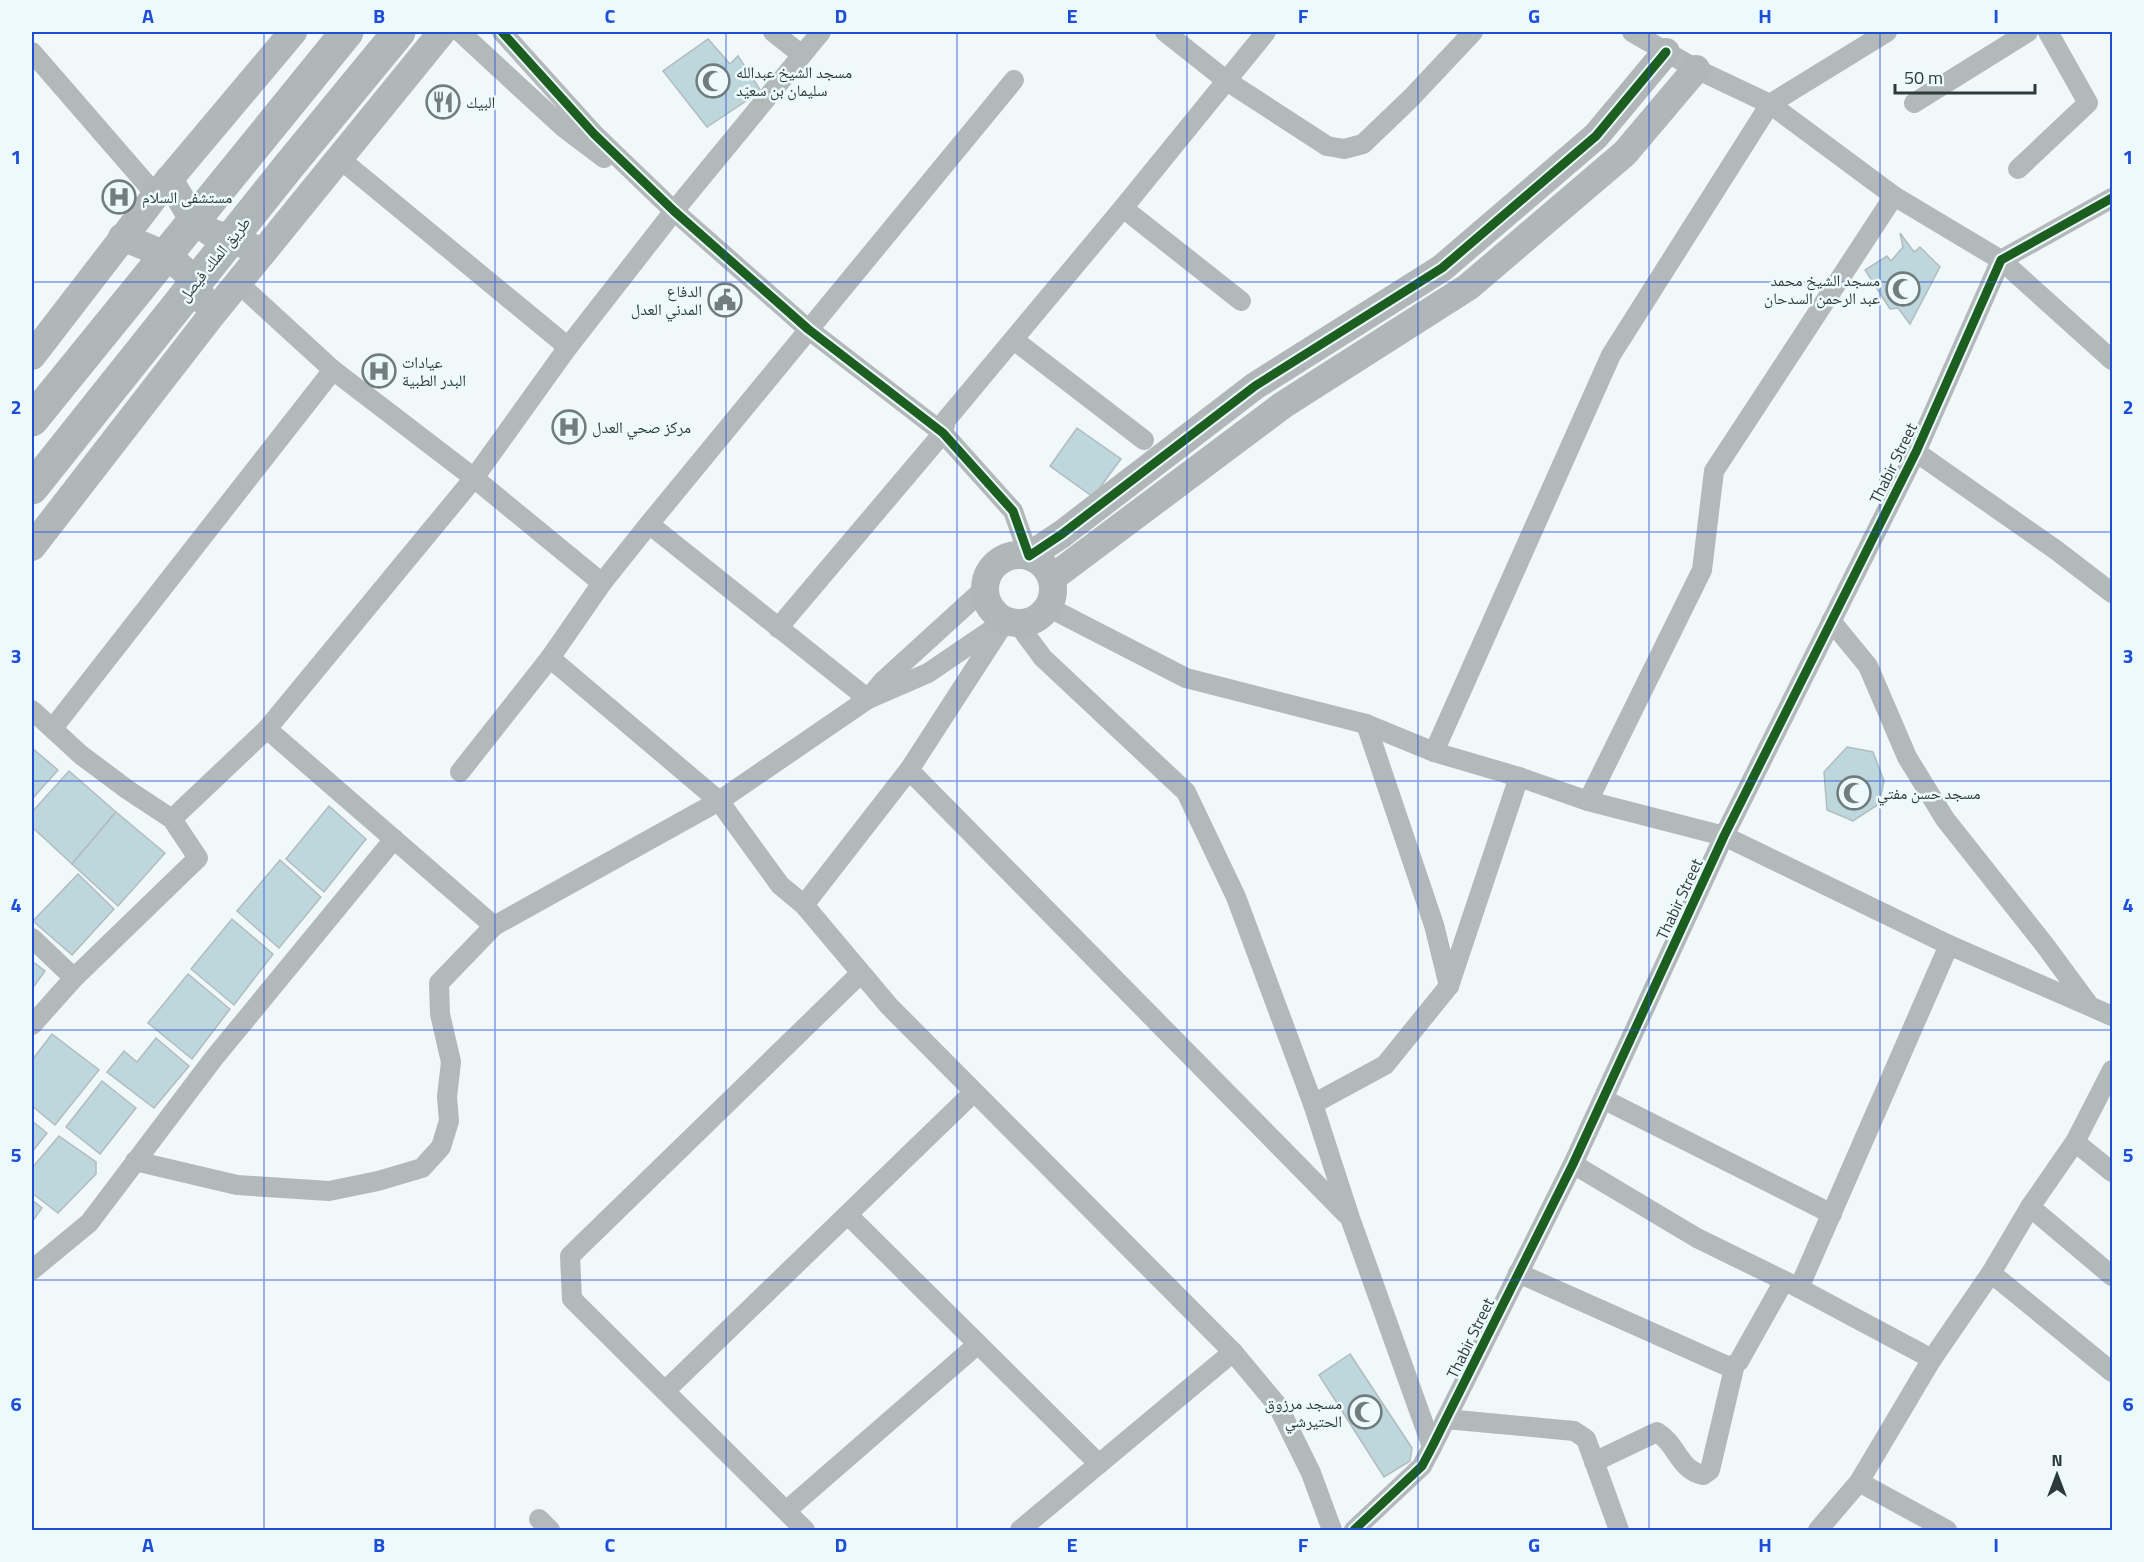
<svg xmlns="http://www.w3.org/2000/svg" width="2144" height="1562" viewBox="0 0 2144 1562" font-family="'Titillium Web','Noto Naskh Arabic',sans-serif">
	<rect width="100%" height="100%" fill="#f0f8fa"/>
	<!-- building -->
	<g fill="#bdd7dc" stroke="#b2bcbe" stroke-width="1.5">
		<polygon points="708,39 730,64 738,56 761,91 707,127 663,71"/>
		<polygon points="1900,233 1914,252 1920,247 1940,267 1910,324 1898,308 1890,309 1865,270 1887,256 1891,261 1903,247"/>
		<polygon points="1077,428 1121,459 1093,497 1050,466"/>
		<polygon points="1847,747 1873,752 1884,781 1879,804 1853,821 1827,810 1824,772"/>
		<polygon points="32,748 58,770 32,799"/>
		<polygon points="69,771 116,812 72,864 32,827 32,812"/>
		<polygon points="329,806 366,839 324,892 286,859"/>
		<polygon points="116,812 165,853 118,906 72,864"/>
		<polygon points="280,860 321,897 279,948 237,911"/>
		<polygon points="78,874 114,909 72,955 33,921"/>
		<polygon points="232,919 273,954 234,1005 191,969"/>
		<polygon points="32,961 45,971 32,989"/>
		<polygon points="188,974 230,1009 192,1059 148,1023"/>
		<polygon points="52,1034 99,1070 55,1125 32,1106 32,1060"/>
		<polygon points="156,1038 189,1066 154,1108 107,1072 124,1051 137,1062"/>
		<polygon points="102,1081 136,1108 100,1154 66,1127"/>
		<polygon points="32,1121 47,1133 32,1152"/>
		<polygon points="59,1136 96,1162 96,1174 58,1213 32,1193 32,1168"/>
		<polygon points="32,1200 42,1208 32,1222"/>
		<polygon points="1350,1354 1412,1448 1410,1461 1384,1477 1319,1375"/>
	</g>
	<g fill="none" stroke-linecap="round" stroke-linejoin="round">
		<!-- street -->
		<g stroke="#b3b8b9" stroke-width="20">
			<polyline points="460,32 563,127 604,158"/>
			<polyline points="502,32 594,134 674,211 808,329 943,433 1013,511 1029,556"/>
			<polyline points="773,32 802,55"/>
			<polyline points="1165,32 1227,81 1327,146 1344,149 1363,144 1411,98 1473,32"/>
			<polyline points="1632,32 1696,69 1770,104 1894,196 2001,260 2112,360"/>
			<polyline points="32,52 156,195"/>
			<polyline points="1914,103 2028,32"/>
			<polyline points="340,159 568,347"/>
			<polyline points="2018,169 2088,103 2048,32"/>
			<polyline points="1123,208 1241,301"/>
			<polyline points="238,283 333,370 474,478 602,583"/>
			<polyline points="1014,340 1144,440"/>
			<polyline points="1916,452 2056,550 2112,593"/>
			<polyline points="649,524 868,699"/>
			<polyline points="1048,607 1186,678 1366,724 1434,752 1519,777 1588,801 1724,836 1949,945 2112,1016"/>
			<polyline points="1831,621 1868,666 1907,757 1945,819 2044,944 2089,1005"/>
			<polyline points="1017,623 1043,658 1186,792 1236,897 1313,1104 1350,1218 1432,1447"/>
			<polyline points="778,628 943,433 946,420 1123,208 1266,32"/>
			<polyline points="550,658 719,801 780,885 804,905 889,1006 1233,1352 1278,1406 1311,1473 1332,1530"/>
			<polyline points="873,693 883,681 984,589"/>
			<polyline points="32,710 81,755 128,790 172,819 198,858 74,978 32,1025"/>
			<polyline points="1366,724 1434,925 1449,986"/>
			<polyline points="53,728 333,370"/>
			<polyline points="267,729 494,926"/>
			<polyline points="1434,752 1611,355 1770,104 1887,32"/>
			<polyline points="909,770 1346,1214"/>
			<polyline points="460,772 550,658 602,583 649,524 1014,80"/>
			<polyline points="1588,801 1702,570 1714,471 1894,196"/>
			<polyline points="172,819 267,729 474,478 568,347 674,211 821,32"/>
			<polyline points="804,905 909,770 1001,628"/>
			<polyline points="32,938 74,978"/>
			<polyline points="1603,1099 1832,1214"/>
			<polyline points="1313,1104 1385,1065 1449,986 1519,777"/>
			<polyline points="2075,1142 2112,1172"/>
			<polyline points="135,1161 237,1185 329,1191 378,1181 422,1168 441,1147 449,1121 447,1097 451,1062 440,1014 439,983 494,926 719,801 868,699 928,673 1006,620"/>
			<polyline points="1573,1164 1697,1238 1799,1288 1932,1359"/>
			<polyline points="2030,1207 2112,1276"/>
			<polyline points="848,1215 1099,1464"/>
			<polyline points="32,1270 89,1223 214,1058 394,839"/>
			<polyline points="1518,1273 1727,1366 1733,1366 1739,1361 1784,1281"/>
			<polyline points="1991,1273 2112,1372"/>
			<polyline points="1799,1288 1949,945"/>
			<polyline points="665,1391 974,1092"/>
			<polyline points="1446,1419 1574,1431 1586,1439 1619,1530"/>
			<path d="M1594 1462 1657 1432C1677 1444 1679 1470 1703 1475L1710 1470 1735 1364"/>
			<polyline points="1859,1482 1947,1530"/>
			<polyline points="786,1511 978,1344"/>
			<polyline points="539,1519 550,1530"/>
			<polyline points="805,1530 572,1299 570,1256 860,974"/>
			<polyline points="1020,1530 1233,1352"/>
			<polyline points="1354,1530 1422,1466 1432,1447 1573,1164 1724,836 1916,452 2001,260 2112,198"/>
			<polyline points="1818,1530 1859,1482 1932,1359 1991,1273 2030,1207 2075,1142 2112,1070"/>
		</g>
		<!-- secondary -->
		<g stroke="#b1b7b9" stroke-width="28">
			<polyline points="169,179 189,213 210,232 251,247"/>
			<path d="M122 237C162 253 186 260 204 301"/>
			<polyline points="32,356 156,195 293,32"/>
			<polyline points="32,547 211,316 442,32"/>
			<circle cx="1019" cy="589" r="34"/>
			<polyline points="1029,556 1062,534 1255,386 1442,268 1596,136 1666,52"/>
			<polyline points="1052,578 1283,405 1468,287 1625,153 1696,69"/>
		</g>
		<!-- highway-bridge -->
		<g stroke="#afb6b8" stroke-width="33">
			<polyline points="32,420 347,32"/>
			<polyline points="32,488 288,167 399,32"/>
		</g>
		<defs>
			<g id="cycleway">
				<polyline points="502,32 594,134 674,211 808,329 943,433 1013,511 1029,556 1062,534 1255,386 1442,268 1596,136 1666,52"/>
				<polyline points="1354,1530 1422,1466 1432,1447 1573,1164 1724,836 1916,452 2001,260 2112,198"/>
			</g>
		</defs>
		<!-- cycleway casing -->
		<use href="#cycleway" stroke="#edfafd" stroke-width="13"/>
		<!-- cycleway -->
		<use href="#cycleway" stroke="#1b5e20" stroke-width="9"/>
	</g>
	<!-- grid -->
	<path fill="none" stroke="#1d4ed8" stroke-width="1.5" stroke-opacity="0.55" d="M264 32V1530M495 32V1530M726 32V1530M957 32V1530M1187 32V1530M1418 32V1530M1649 32V1530M1880 32V1530M32 282H2112M32 532H2112M32 781H2112M32 1030H2112M32 1280H2112"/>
	<!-- icons -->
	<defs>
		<symbol id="mosque-ring" viewBox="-11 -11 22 22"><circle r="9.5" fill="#edfafd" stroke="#717c7e" stroke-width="1.5"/><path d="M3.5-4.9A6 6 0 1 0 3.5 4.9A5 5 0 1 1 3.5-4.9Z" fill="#717c7e"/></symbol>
		<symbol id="restaurant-ring" viewBox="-11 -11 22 22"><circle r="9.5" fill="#edfafd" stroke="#717c7e" stroke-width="1.5"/><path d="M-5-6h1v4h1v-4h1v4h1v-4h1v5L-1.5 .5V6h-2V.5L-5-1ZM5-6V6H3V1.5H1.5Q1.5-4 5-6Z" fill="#717c7e"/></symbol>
		<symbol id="hospital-ring" viewBox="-11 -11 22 22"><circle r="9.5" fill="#edfafd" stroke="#717c7e" stroke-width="1.5"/><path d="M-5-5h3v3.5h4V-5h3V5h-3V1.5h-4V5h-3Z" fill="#717c7e"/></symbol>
		<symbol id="civic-ring" viewBox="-11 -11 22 22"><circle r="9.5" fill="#edfafd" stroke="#717c7e" stroke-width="1.5"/><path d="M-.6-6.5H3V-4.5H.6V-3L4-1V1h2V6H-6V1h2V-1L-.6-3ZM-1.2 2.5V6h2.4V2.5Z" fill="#717c7e"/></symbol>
	</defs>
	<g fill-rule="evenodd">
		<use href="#mosque-ring" x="694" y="62" width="38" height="38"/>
		<use href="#restaurant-ring" x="424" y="83" width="38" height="38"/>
		<use href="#hospital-ring" x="100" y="178" width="38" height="38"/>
		<use href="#mosque-ring" x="1884" y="270" width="38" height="38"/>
		<use href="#civic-ring" x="706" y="281" width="38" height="38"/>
		<use href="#hospital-ring" x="360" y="352" width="38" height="38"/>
		<use href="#hospital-ring" x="550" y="408" width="38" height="38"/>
		<use href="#mosque-ring" x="1835" y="774" width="38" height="38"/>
		<use href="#mosque-ring" x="1346" y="1393" width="38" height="38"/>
	</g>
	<g text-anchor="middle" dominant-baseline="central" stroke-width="5" stroke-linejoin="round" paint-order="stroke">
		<!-- poi labels -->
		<g font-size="16" fill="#2d3a3c" stroke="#edfafd" text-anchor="start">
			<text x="736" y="72">مسجد الشيخ عبدالله<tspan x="736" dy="18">سليمان بن سعيّد</tspan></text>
			<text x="466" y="102">البيك</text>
			<text x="142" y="197">مستشفى السلام</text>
			<text x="1880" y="280" text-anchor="end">مسجد الشيخ محمد<tspan x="1880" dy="18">عبد الرحمن السدحان</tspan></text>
			<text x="702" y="291" text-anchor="end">الدفاع<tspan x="702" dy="18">المدني العدل</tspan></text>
			<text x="402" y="362">عيادات<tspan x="402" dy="18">البدر الطبية</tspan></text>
			<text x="592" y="427">مركز صحي العدل</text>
			<text x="1877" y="793">مسجد حسن مفتي</text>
			<text x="1342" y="1403" text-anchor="end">مسجد مرزوق<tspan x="1342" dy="18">الحتيرشي</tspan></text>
		</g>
		<!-- street labels -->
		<g font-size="16" fill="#2d3a3c" stroke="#edfafd">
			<text transform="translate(214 259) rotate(-51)">طريق الملك فيصل</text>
			<text transform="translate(1893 463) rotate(-64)">Thabir Street</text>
			<text transform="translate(1679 899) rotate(-65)">Thabir Street</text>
			<text transform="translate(1470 1338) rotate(-64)">Thabir Street</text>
		</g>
	</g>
	<!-- border -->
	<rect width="2144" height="1562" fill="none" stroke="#edfafd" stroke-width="66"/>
	<!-- north arrow -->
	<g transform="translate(2057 1475)" stroke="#edfafd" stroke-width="4.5" paint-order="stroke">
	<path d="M0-4.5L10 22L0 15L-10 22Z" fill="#2d3a3c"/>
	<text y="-9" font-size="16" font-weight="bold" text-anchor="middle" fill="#2d3a3c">N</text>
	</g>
	<!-- scale -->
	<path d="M1895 84v9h140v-9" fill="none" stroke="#2d3a3c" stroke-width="3"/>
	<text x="1904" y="84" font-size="18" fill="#2d3a3c" stroke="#edfafd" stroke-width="4.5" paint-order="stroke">50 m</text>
	<rect x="33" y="33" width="2078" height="1496" fill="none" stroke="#1d4ed8" stroke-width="2"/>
	<g font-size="20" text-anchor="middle" font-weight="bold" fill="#1d4ed8">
		<text x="148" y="23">A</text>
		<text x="379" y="23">B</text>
		<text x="610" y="23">C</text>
		<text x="841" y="23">D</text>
		<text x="1072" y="23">E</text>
		<text x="1303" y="23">F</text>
		<text x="1534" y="23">G</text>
		<text x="1765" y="23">H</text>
		<text x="1996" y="23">I</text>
		<text x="16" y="164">1</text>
		<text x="2128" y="164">1</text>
		<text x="16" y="414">2</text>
		<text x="2128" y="414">2</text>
		<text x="16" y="663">3</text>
		<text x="2128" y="663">3</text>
		<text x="16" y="912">4</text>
		<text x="2128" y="912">4</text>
		<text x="16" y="1162">5</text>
		<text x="2128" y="1162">5</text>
		<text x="16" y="1411">6</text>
		<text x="2128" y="1411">6</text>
		<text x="148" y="1552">A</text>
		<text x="379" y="1552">B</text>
		<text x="610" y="1552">C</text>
		<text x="841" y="1552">D</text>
		<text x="1072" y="1552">E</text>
		<text x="1303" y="1552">F</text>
		<text x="1534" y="1552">G</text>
		<text x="1765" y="1552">H</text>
		<text x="1996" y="1552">I</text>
	</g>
</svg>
